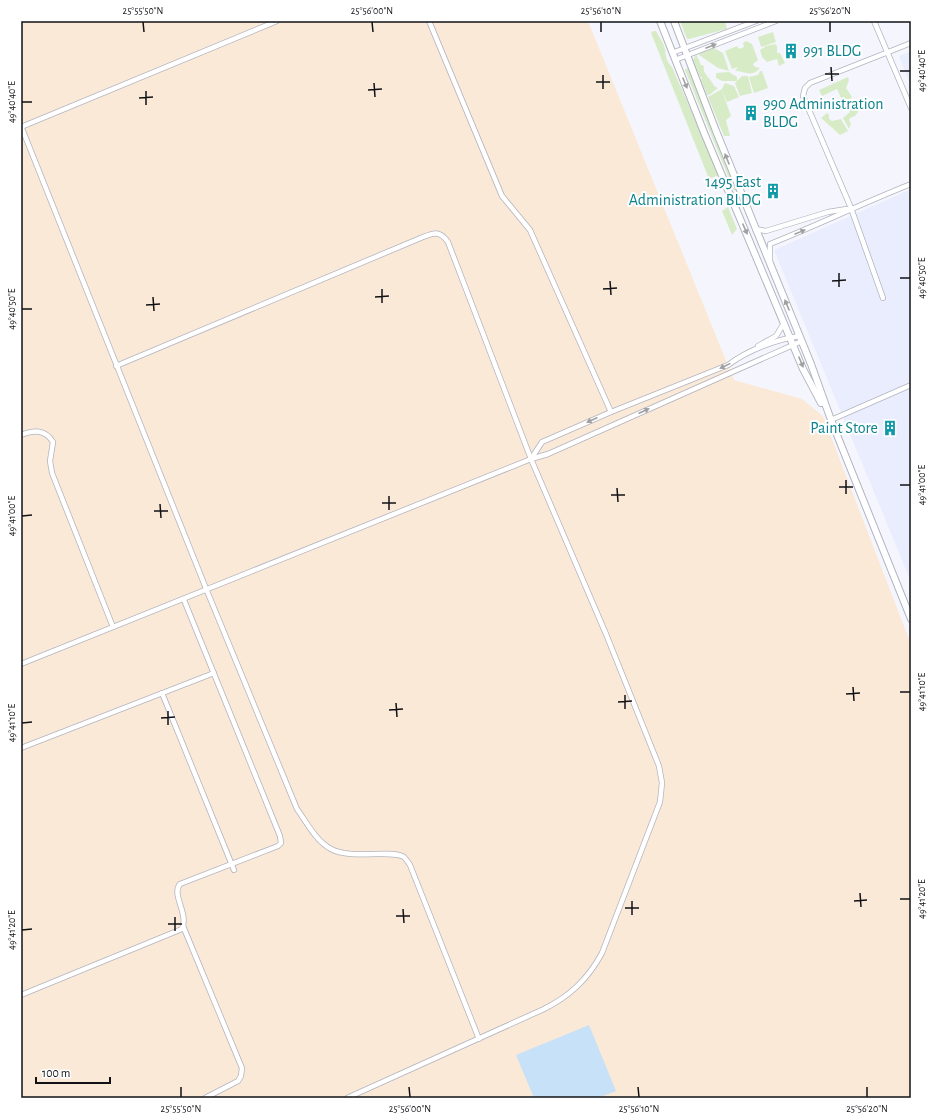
<svg xmlns="http://www.w3.org/2000/svg" width="932" height="1119" viewBox="0 0 932 1119" font-family="'Alegreya Sans',sans-serif">
	<rect width="100%" height="100%" fill="#f5f6fd"/>
	<!-- built -->
	<g fill="#eaedfd">
		<polygon points="911,51 911,86 899,56"/>
		<polygon points="911,189 911,582 774,250"/>
	</g>
	<!-- industrial -->
	<polygon fill="#fbe9d8" points="21,21 588,21 734,380 802,399 823,416 911,644 911,1098 21,1098"/>
	<!-- green -->
	<g fill="#d7ecc6">
		<polygon points="680,21 725,21 727,29 689,39 687,39"/>
		<path d="M653 31H656C659 37 664 43 665 49 666 57 666 61 672 67L719 175 709 179 651 33Z"/>
		<polygon points="773,32 776,42 761,47 758,37"/>
		<path d="M746 41 752 44 758 60 753 64 755 67 760 68C752 78 745 71 735 71L738 67 732 69 725 51 737 46 739 49 744 47 743 43Z"/>
		<polygon points="775,44 777,46 777,53 780,53 785,63 779,66 777,59 767,62 762,57 760,50 766,46"/>
		<polygon points="714,48 723,53 729,71 718,68 699,55 699,52"/>
		<path d="M696 54 701 65 704 66C702 74 711 78 714 86L718 88 709 95H707L701 80 702 77H700L693 60Z"/>
		<polygon points="687,68 690,68 736,190 734,191 685,70"/>
		<polygon points="760,71 762,71 768,88 754,93 749,77 758,75"/>
		<polygon points="729,72 737,77 737,81 722,81 716,78 716,73"/>
		<polygon points="742,76 748,76 752,93 740,96 735,83"/>
		<polygon points="848,77 849,80 846,88 852,97 848,101 842,100 837,89 822,96 819,90"/>
		<polygon points="725,83 734,86 739,97 727,102 722,90 731,116 726,120 730,136 724,136 708,97 722,89"/>
		<polygon points="850,102 854,102 858,112 855,116 850,118 849,120 851,124 849,129 843,118 850,112 847,104"/>
		<polygon points="827,113 829,115 829,119 832,121 841,119 848,131 840,135 821,118"/>
		<polygon points="728,207 737,229 732,235 722,211"/>
	</g>
	<!-- water -->
	<polygon fill="#c6e1f8" points="589,1025 616,1091 598,1098 534,1098 516,1055"/>
	<g fill="none" stroke-linecap="round" stroke-linejoin="round">
		<defs>
			<g id="minor">
				<polyline points="429,21 502,196 530,230 611,412"/>
				<polyline points="874,21 911,108"/>
				<polyline points="672,53 756,21"/>
				<polyline points="675,60 776,21"/>
				<path d="M21 126 207 591 297 809C307 823 316 841 331 849 352 860 393 849 404 857 406 859 408 862 410 865L479 1039"/>
				<polyline points="21,127 277,21"/>
				<polyline points="755,229 766,231 828,212 847,209"/>
				<path d="M770 262V244C818 225 863 203 911 184"/>
				<polyline points="883,298 851,208 803,96 805,88 810,83 911,43"/>
				<polyline points="758,346 776,336 784,323"/>
				<path d="M116 366 423 237C435 232 440 231 448 242L531 459 606 634 659 766 662 783 660 802 602 953C588 979 570 996 544 1009L347 1098"/>
				<polyline points="831,420 911,385"/>
				<path d="M21 435C34 430 45 429 53 442L50 461 52 473 113 627"/>
				<path d="M531 459 542 442 611 412 728 365C748 350 775 340 799 336"/>
				<polyline points="21,664 531,459 548,454 802,341"/>
				<polyline points="162,693 234,870"/>
				<polyline points="21,748 214,673"/>
				<polyline points="183,926 242,1068 241,1076 238,1081 205,1098"/>
				<path d="M21 995 182 929C189 913 171 895 180 884L278 846 281 843 280 836 184 600"/>
			</g>
			<g id="tertiary">
				<polyline points="660,21 705,135 803,369 821,403"/>
				<polyline points="674,21 716,131 811,364 831,420 911,619"/>
			</g>
		</defs>
		<!-- minor casing -->
		<use href="#minor" stroke="#b2b4c0" stroke-width="6"/>
		<!-- tertiary casing -->
		<use href="#tertiary" stroke="#b2b4c0" stroke-width="8"/>
		<!-- minor -->
		<use href="#minor" stroke="#fff" stroke-width="4.5"/>
		<!-- tertiary -->
		<use href="#tertiary" stroke="#fff" stroke-width="6"/>
	</g>
	<!-- one-way arrows -->
	<defs><path id="oneway-solid" d="M-6-.8H1V-3.2L6.5 0L1 3.2V.8H-6Z"/></defs>
	<g fill="#a0a0a2">
		<use href="#oneway-solid" transform="translate(711 46) rotate(-21)"/>
		<use href="#oneway-solid" transform="translate(685 83) rotate(68)"/>
		<use href="#oneway-solid" transform="translate(727 159) rotate(-112)"/>
		<use href="#oneway-solid" transform="translate(745 229) rotate(67)"/>
		<use href="#oneway-solid" transform="translate(800 232) rotate(-22)"/>
		<use href="#oneway-solid" transform="translate(787 305) rotate(-113)"/>
		<use href="#oneway-solid" transform="translate(801 362) rotate(67)"/>
		<use href="#oneway-solid" transform="translate(725 366) rotate(154)"/>
		<use href="#oneway-solid" transform="translate(644 411) rotate(-24)"/>
		<use href="#oneway-solid" transform="translate(592 420) rotate(156)"/>
	</g>
	<!-- ticks -->
	<path fill="none" stroke="#111216" stroke-width="1.5" d="M143 22 144 32M372 22 373 32M601 22V32M830 22V32M831 67 832 81M900 71H910M825 74H839M603 75V89M596 82H610M374 83 375 97M368 90 382 89M146 91V105M139 98 153 97M22 102H32M839 273V287M900 278H910M610 281 611 295M832 281 846 280M382 289V303M603 289 617 288M153 297 154 311M375 297 389 296M146 305 160 304M22 309H32M846 480V494M900 485H910M839 487H853M617 488 618 502M611 495H625M389 496V510M382 503H396M160 504 161 518M154 511H168M22 516 32 515M853 687 854 701M900 692H910M846 694 860 693M625 695V709M618 702 632 701M396 703 397 717M389 710 403 709M168 711V725M161 718 175 717M22 723 32 722M860 893 861 907M900 899H910M632 901V915M854 901 867 900M625 908H639M403 909 404 923M396 916H410M175 917V931M168 924H182M22 930 32 929M181 1087V1097M409 1087 410 1097M638 1087 639 1097M867 1087V1097"/>
	<!-- icons -->
	<defs>
		<symbol id="building-bare" viewBox="-9 -9 18 18"><path d="M-4-6H4V6H1V3H-1V6H-4ZM-2.5-4.3h1.7v1.8h-1.7ZM.8-4.3h1.7v1.8H.8ZM-2.5-1h1.7V.8h-1.7ZM.8-1h1.7V.8H.8Z" fill="#0f9aa8" stroke="#fff" stroke-width="2.5" paint-order="stroke"/></symbol>
	</defs>
	<g fill-rule="evenodd">
		<use href="#building-bare" x="780" y="40" width="22" height="22"/>
		<use href="#building-bare" x="740" y="102" width="22" height="22"/>
		<use href="#building-bare" x="762" y="180" width="22" height="22"/>
		<use href="#building-bare" x="879" y="417" width="22" height="22"/>
	</g>
	<g text-anchor="middle" dominant-baseline="central" stroke-width="4" stroke-linejoin="round" paint-order="stroke">
		<!-- culture labels -->
		<g font-size="16" fill="#0d838f" stroke="#fff" text-anchor="start">
			<text x="803" y="51">991 BLDG</text>
			<text x="763" y="104">990 Administration<tspan x="763" dy="18">BLDG</tspan></text>
			<text x="761" y="182" text-anchor="end">1495 East<tspan x="761" dy="18">Administration BLDG</tspan></text>
			<text x="878" y="428" text-anchor="end">Paint Store</text>
		</g>
	</g>
	<!-- border -->
	<rect width="932" height="1119" fill="none" stroke="#ffffff" stroke-width="44"/>
	<!-- scale -->
	<path d="M36 1077v6h74v-6" fill="none" stroke="#111216" stroke-width="2"/>
	<text x="42" y="1077" font-size="12" fill="#111216" stroke="#ffffff" stroke-width="3" paint-order="stroke">100 m</text>
	<rect x="22" y="22" width="888" height="1075" fill="none" stroke="#111216" stroke-width="1.5"/>
	<g font-size="10" text-anchor="middle" fill="#111216">
		<text x="143" y="14">25°55'50"N</text>
		<text x="372" y="14">25°56'00"N</text>
		<text x="601" y="14">25°56'10"N</text>
		<text x="830" y="14">25°56'20"N</text>
		<text transform="translate(921 71) rotate(-90)" y="4">49°40'40"E</text>
		<text transform="translate(11 102) rotate(-90)" y="4">49°40'40"E</text>
		<text transform="translate(921 278) rotate(-90)" y="4">49°40'50"E</text>
		<text transform="translate(11 309) rotate(-90)" y="4">49°40'50"E</text>
		<text transform="translate(921 485) rotate(-90)" y="4">49°41'00"E</text>
		<text transform="translate(11 516) rotate(-90)" y="4">49°41'00"E</text>
		<text transform="translate(921 692) rotate(-90)" y="4">49°41'10"E</text>
		<text transform="translate(11 723) rotate(-90)" y="4">49°41'10"E</text>
		<text transform="translate(921 899) rotate(-90)" y="4">49°41'20"E</text>
		<text transform="translate(11 930) rotate(-90)" y="4">49°41'20"E</text>
		<text x="181" y="1112">25°55'50"N</text>
		<text x="410" y="1112">25°56'00"N</text>
		<text x="639" y="1112">25°56'10"N</text>
		<text x="867" y="1112">25°56'20"N</text>
	</g>
</svg>
